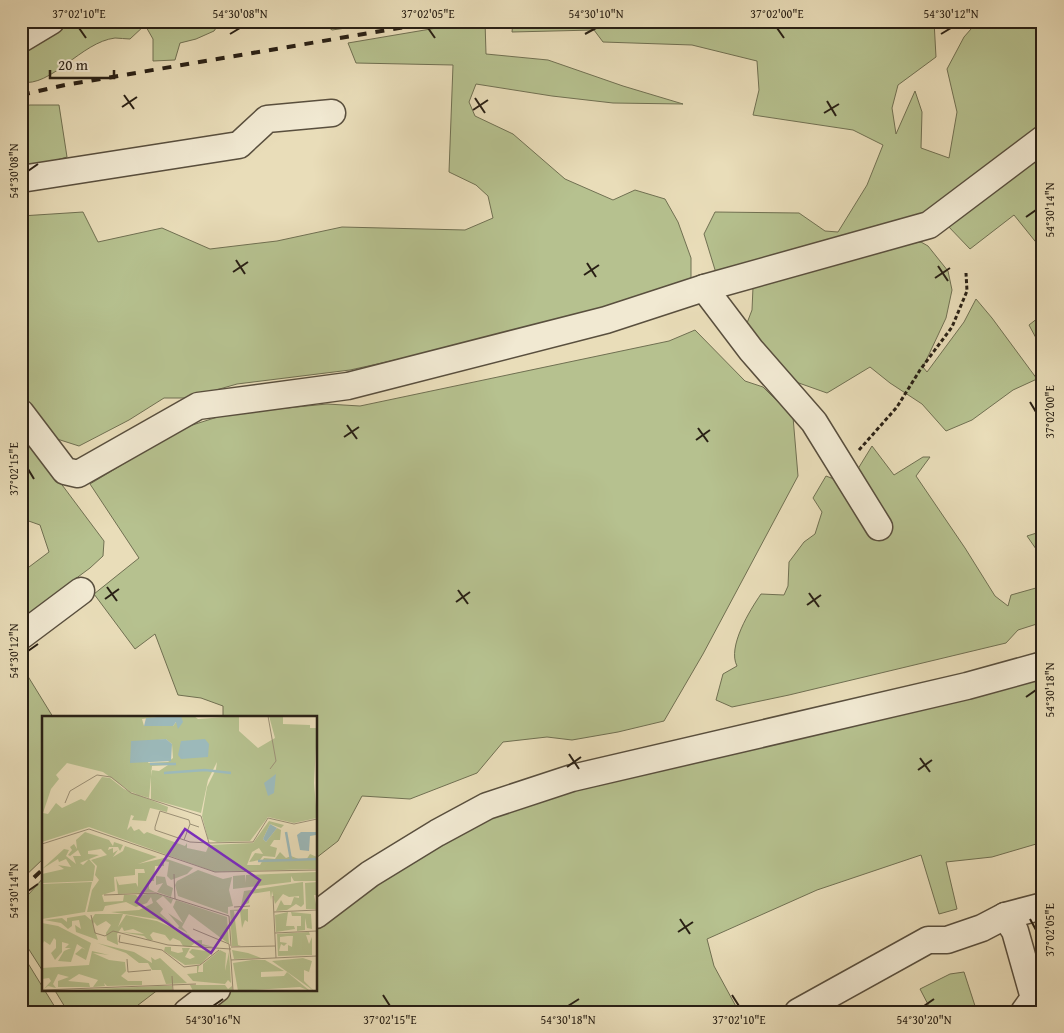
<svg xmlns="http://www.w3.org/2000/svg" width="1064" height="1033" viewBox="0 0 1064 1033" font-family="'Gentium Book Plus',serif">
	<rect width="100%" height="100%" fill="#e9ddb9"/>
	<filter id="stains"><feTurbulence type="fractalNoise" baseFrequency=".004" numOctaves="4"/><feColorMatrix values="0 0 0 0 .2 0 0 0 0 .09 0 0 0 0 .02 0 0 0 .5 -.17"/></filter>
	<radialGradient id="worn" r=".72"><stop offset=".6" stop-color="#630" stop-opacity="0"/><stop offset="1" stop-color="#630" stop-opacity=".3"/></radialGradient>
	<!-- green -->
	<g fill="#b6c18f" stroke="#707052">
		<path d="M61 21 80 22 221 21 214 31 196 39 180 43 175 60 153 61V39L145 25 130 39C125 39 120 38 115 38 81 42 51 88 21 82V46Z"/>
		<polygon points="320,21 395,21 332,30"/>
		<polygon points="478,21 485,21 486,54 548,60 623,86 683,104 613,103 552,96 476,84 469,102 475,116 513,134 565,179 613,200 635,190 665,199 678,222 691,258 691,281 600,315 491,339 350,370 237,384 188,398 164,398 129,420 79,446 54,438 21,396 21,216 83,212 98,242 162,228 210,249 277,241 342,227 465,230 493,218 488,196 476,185 449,172 453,65 356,63 348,43"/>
		<polygon points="513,21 934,21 936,57 898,85 892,108 896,134 915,91 922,112 921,148 949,158 957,112 947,69 964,37 978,21 1043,21 1043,129 931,210 909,220 716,273 704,234 715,212 799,213 825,231 838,232 867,185 883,145 853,130 753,115 759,90 757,61 692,45 603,42 594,30 512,32"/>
		<polygon points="30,105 59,105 67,157 37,166 21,168 21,107"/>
		<polygon points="1043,152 1043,251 1014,215 970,249 947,225"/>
		<polygon points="921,242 928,246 948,271 952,290 946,318 923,367 927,372 964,322 976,299 992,318 1037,379 1013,390 972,420 946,431 922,404 890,383 870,367 827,393 796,382 766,356 747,323 752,310 753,287 899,245"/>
		<polygon points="1043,314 1043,351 1029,325"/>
		<polygon points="695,330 745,381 763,387 793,417 798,476 703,654 664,721 618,732 572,740 547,737 503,742 477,773 410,799 362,796 338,841 316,858 316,717 223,717 223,706 201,698 178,695 155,634 135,649 94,594 139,558 90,484 183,428 227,414 327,404 360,406 669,341"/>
		<polygon points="21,430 104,541 103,556 90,568 21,619 21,573 49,552 40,525 23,519 21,521"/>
		<path d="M872 446 894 475 923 457H930L916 476 965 548 995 596 1008 606 1011 595 1043 586V622L1018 630 1006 643 789 695 732 707 716 700 723 674 737 666C727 647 750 610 761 594L784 595 788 586 789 562 804 542 815 534 822 512 813 498 826 476 839 481 856 472Z"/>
		<polygon points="1043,531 1043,559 1027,536"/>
		<polygon points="21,665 53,717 44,717 44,858 21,880"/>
		<polygon points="1043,676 1043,842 992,857 946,862 957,909 939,914 921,855 817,890 707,939 714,966 739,1012 203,1012 234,989 316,989 316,929 417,857 490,814 574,787"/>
		<polygon points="44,877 44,973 21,937 21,903"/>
		<polygon points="21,952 58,1012 21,1012"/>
		<polygon points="964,972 977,1012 932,1012 920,989 950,974"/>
		<polygon points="54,989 159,989 129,1012 68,1012"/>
	</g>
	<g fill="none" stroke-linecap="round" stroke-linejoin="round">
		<defs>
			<g id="minor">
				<polyline points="21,39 51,21"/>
				<polyline points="21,179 239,145 267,119 332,113"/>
				<polyline points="704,288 929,225 1043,139"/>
				<polyline points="21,413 65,471 78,474 198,406 348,386 606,320 704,288 751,350 814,422 879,527"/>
				<polyline points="21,636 81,591"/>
				<polyline points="316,915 370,874 437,833 487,806 572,778 967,686 1043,665"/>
				<polyline points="1005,916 1015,931 1034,998 1024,1012"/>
				<polyline points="187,1012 217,989"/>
				<polyline points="798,1012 928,940 947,940 982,928 1005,916 1043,906"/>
			</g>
		</defs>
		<!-- minor casing -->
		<use href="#minor" stroke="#594f3e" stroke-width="29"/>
		<!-- path -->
		<polyline stroke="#292015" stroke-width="3" stroke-dasharray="4 2.5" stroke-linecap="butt" points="859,450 897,407 920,370 952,327 967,291 966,273"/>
		<!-- minor -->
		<use href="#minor" stroke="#f1e9d2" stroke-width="26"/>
		<!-- rail -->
		<g stroke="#292015" stroke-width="4" stroke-dasharray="9 9" stroke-linecap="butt">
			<polyline points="21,95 65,85 440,21"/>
			<polyline points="21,890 44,868"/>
		</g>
	</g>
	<!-- ticks -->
	<path fill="none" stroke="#292015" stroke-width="2" d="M79 28 86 38M428 28 435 38M777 28 784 38M230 34 240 28M585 34 596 28M941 34 951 28M124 95 134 109M475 98 485 113M827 101 836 116M122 107 137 97M473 110 488 100M824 113 839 104M28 171 38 164M1026 217 1036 210M236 260 245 274M587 263 596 277M938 266 948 281M233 272 248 262M584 275 599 265M935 278 950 268M1030 402 1036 412M347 425 357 439M698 428 708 442M344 437 359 427M696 440 710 430M28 469 34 479M107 587 117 601M458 590 468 604M809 593 819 607M105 599 119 589M456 602 470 592M807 605 821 595M28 651 38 644M1026 697 1036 690M569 754 579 769M920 758 930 772M567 767 581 757M918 770 932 760M28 891 38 884M680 919 690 934M1030 919 1036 930M678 932 693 922M383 995 390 1006M732 995 739 1006M213 1006 223 999M568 1006 579 999M924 1006 934 999"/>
	<!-- overview -->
	<g transform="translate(42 716)">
		<rect width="275" height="275" fill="#e9ddb9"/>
		<path d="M0 0H126L100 3 102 10H131L139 0H131H152L156 3 197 0V15L216 32 233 22 227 0H241V8L268 9V12H275L272 67 275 102 252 107 226 101 208 125 175 126 166 123 160 100 165 71 174 53 175 46 166 64 159 97 109 83V54L117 55 126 49 110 50 107 82 90 77 61 56 25 47 14 59 17 63 9 73 1 97 6 98 14 87 20 92 39 83 43 85 60 61 68 62 82 73 126 91 125 96 108 92 104 105 90 104 92 100 89 99 85 114 89 110 92 115 97 113 102 118 105 116 143 130 145 127V132L164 136 167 129 211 127 227 105 242 109 239 112 228 108 221 123 224 126 235 112 239 114 238 124H232L228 130 235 132 233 141 221 140 218 144 207 146 213 137 221 138 217 132 210 136 205 149H218L222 142 233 143 238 136 244 142 249 140 259 144H264L268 138 275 141V153L173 156 47 111 0 126ZM124 23 130 28 131 42 126 46 106 47 116 24ZM43 116 67 124 71 130 72 126 81 129 78 135 76 131H67L66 134 71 132V137L76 134 71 141 81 135 83 130 115 141 96 148 122 142 151 152 145 158 129 164 125 160 127 146 122 145V150H113L112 165H107V173L113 176 76 178 74 162 77 169 94 167 96 171V157H103L102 153H93V159L72 161 73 175 60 179 62 186 81 185 82 179H94L97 182 98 179 113 177 131 183 129 188 121 180 114 185 121 193 118 197 133 211 114 203 69 196 97 194 111 187 109 181 105 187 94 191 84 186 63 190 61 195 45 196 50 174 57 164 53 159 55 150 49 144 65 139 59 133 46 135V138L57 139 38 147 41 149 47 143 53 150 51 165 0 167V158L22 153 16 149 29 151 24 143 17 146 16 143 0 153 22 133 27 134 24 140 34 148 31 140H39L36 134 28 140 26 139 30 134 28 131 32 128 35 133 34 124ZM156 154 181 163 190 161 187 174 191 190 186 191V198L136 180 133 169 135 165ZM275 156V165H252L249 160V166L191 173V160L203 159V167L204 159ZM114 160 123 161 125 169 131 172 129 181 115 176 121 167 114 169ZM50 166 43 196 0 203V168ZM261 166 262 188 259 191 254 188 245 194 234 195 239 184 242 189H249L252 181 257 182V180L247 181 241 178 233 188 230 175 229 184 228 175 208 178 207 187 199 190 202 175ZM275 166V179H272L275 193H264L263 167ZM134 184 185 201 187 228 147 198 140 211 146 217 136 212 137 210 126 197 141 207 131 191ZM206 193V206L203 204 200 212 198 195H192L196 229 199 230H190L188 194ZM246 196 244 210H252L253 213 234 216 233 199ZM249 196 269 198 270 213 265 212 263 202V214L255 215V210H259V200H250ZM53 198H81L76 211 84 199 115 205 147 219 151 225 160 224V228L172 231 158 230 154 226 148 231 141 230 138 225 131 222 128 225 123 219 111 216 108 219 111 224H106L102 220 79 216 102 218 91 213 82 215 80 211 75 218 76 229 65 224 64 217 69 209 64 205 55 210 52 206 51 209 56 224 34 216 33 209 39 213 37 204 30 205V210L26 213 19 207 2 204 20 202 25 206V202L43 199 49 204ZM0 207 16 210 49 227 44 244 33 238 40 232 44 234 35 228 29 246 16 245 22 235 29 232H23L27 228 20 226V236L13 244 9 237 14 232V224L12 222 8 229 2 225 0 230ZM267 216 268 219H264L267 228 270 221V239L236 240 235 218ZM246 220H251L250 231 246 229V235H237L239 228 242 230 245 227 238 226V221ZM55 227 92 236 110 247 109 241 113 244 118 242 145 267 124 268 119 254H110L106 247H97L84 237ZM123 231H129V235L136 237 141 236 140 232H148L143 241 148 243 153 241 147 236 150 233 171 236 159 248 143 249 122 235ZM178 234 184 237 183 255 187 236 189 267 186 264 183 268 151 265 145 258 155 257V250H157L156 256H161V248ZM190 234 206 237 219 242 192 243ZM50 235 67 239 51 237 67 244 83 246 84 255 79 260 86 265H100V269L65 270 62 267 63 270 51 271 56 264 37 258 26 265 47 267 48 271H16V265L27 261 16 258 11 268 14 272 6 270 2 273 9 265 7 262 0 263V252L47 249ZM261 242 270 245 267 256 262 254V265L272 275 230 245ZM210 244H223L242 255 219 256V261L242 260 245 256 268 275 258 271 196 275 191 247ZM148 269H183L186 273 190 270V275H151ZM117 270H130V275H10Z" fill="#b6c18f" fill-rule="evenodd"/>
		<path d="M126 0H139L141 6 136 13 134 6 131 10H102L104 2ZM124 23 130 28 129 45 88 47 89 25ZM163 23 167 28 166 41 139 43 136 39 139 25ZM234 58 232 77 226 80 222 67ZM228 108 235 112 224 126 221 123ZM259 116H275V137L274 119 268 120 267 135 258 134 255 119Z" fill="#9cb9ba"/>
		<path fill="none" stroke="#9cb9ba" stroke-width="2.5" d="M108 48H134M122 57 163 54 189 57M244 116 249 144 275 143M216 145 248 144"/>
		<path fill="none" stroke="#9c9177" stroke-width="1" d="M226 0 234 45 228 53M23 87 28 75 55 59 69 61 89 77 159 100 167 127 211 126 226 102 252 108 275 103M157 111 148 108 147 104 118 95 113 111V114L148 126 167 127M142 124 148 108M0 128 47 113 173 156 275 154M132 158 133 183 187 200 189 230M62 179 114 177 133 183M231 180 234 242M192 191 208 190M232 196 275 194M49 199 53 217 63 220 71 215 126 229 189 233M151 213 187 228 189 244M233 217 275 215M78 219 77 226 120 234 142 251 158 249 177 234M189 231 234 230M85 243 86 256 109 254M130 260 131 275M0 274 154 268M191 275 189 244 275 240"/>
		<path fill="#7b2cbf" fill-opacity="0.15" stroke="#7b2cbf" stroke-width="2.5" d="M143 113 218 164 169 237 94 186Z"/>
		<rect width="275" height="275" fill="none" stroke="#292015" stroke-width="2.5"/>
	</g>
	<!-- margin -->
	<rect width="1064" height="1033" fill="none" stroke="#e9ddb9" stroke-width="55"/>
	<!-- scale -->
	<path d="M50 70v8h64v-8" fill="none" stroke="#292015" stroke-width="2.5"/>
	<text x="58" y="70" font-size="15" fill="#292015" stroke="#f1e9d2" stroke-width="4" paint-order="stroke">20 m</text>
	<rect x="28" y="28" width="1008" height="978" fill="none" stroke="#292015" stroke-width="2"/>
	<g font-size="12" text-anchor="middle" fill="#292015">
		<text x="79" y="18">37°02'10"E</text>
		<text x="240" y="18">54°30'08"N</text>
		<text x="428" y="18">37°02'05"E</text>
		<text x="596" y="18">54°30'10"N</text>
		<text x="777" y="18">37°02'00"E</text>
		<text x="951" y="18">54°30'12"N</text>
		<text transform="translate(14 171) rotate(-90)" y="4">54°30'08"N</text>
		<text transform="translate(1050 210) rotate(-90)" y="4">54°30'14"N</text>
		<text transform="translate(1050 412) rotate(-90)" y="4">37°02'00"E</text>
		<text transform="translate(14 469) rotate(-90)" y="4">37°02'15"E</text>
		<text transform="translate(14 651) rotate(-90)" y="4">54°30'12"N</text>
		<text transform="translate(1050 690) rotate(-90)" y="4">54°30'18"N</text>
		<text transform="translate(14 891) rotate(-90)" y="4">54°30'14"N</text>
		<text transform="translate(1050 930) rotate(-90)" y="4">37°02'05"E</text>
		<text x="213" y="1024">54°30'16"N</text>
		<text x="390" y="1024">37°02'15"E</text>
		<text x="568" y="1024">54°30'18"N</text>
		<text x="739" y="1024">37°02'10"E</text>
		<text x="924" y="1024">54°30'20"N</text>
	</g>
	<rect width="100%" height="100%" filter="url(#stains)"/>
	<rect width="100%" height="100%" fill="url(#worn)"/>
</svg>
